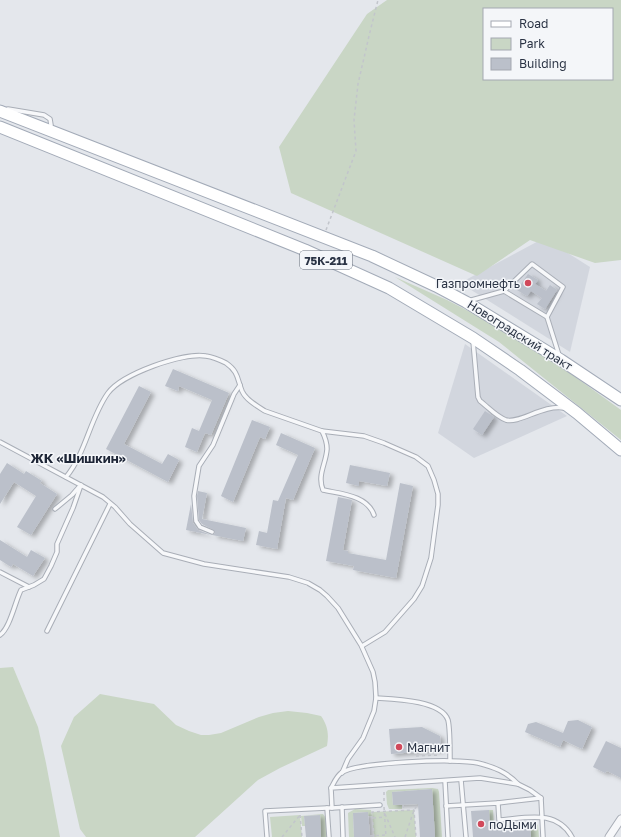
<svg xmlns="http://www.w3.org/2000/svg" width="621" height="837" viewBox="0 0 621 837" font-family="'Golos Text',sans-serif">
	<defs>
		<filter id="shadow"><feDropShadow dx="4" dy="2.5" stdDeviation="2" flood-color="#0004"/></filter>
	</defs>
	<rect width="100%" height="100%" fill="#e4e7ec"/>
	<!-- built -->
	<g fill="#d2d6de">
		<polygon points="544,238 590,267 570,352 460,283"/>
		<polygon points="465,344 567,416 474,458 438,433"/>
	</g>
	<!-- green -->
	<g fill="#c9d6c5" fill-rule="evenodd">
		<path d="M387 0H621V260L595 263 530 240 477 276 291 193 279 147 367 14ZM484 9H612V79H484Z"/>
		<polygon points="395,277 447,300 501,328 574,376 621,410 621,440 499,342"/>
		<polygon points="13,667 38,727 46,763 60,837 0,837 0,668"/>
		<path d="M100 694 154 704 176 725 189 731 201 735H209L221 733 259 717 273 713 288 711 307 713 321 716C328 726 329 734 327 746L280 768 258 780 195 837H86L80 829 61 746 74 717Z"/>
		<polygon points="432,788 438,789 439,792 442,837 435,837 432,789 392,792 393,805 402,805 402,809 389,809 387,804 386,792 388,790"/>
		<polygon points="355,809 371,810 372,816 368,816 368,812 353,813 354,837 349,837 348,813"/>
		<polygon points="414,810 416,837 374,837 372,812"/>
		<polygon points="489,810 493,810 494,826 536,823 538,825 539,837 531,837 530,826 490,829"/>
		<polygon points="323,814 326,818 327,837 321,837 320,815 304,816 305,826 302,826 301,816"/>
		<polygon points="300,815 302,837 272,837 270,817"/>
	</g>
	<!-- building -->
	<g fill="#bbc0ca" filter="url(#shadow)">
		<polygon points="528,274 538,280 535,284 546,291 550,285 557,290 545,309 537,304 542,298 531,291 527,296 517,290"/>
		<polygon points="173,369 229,393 211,435 205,433 197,452 185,447 192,428 199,431 212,400 179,386 178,391 165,386"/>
		<polygon points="139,386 151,392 124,444 162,464 168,454 179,460 168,482 106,449"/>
		<polygon points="485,411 494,417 482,435 473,429"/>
		<polygon points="252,420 270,427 265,439 260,437 233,502 221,496"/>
		<polygon points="281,433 315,448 293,500 286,498 277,549 256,545 259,531 267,533 273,500 278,501 298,455 276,445"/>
		<polygon points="7,463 24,474 26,471 42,481 40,483 57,494 31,535 17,527 36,496 14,482 0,504 0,474"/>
		<polygon points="350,465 390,473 387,486 359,481 359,486 346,483"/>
		<polygon points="400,483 413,486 396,578 353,570 354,566 326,561 338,497 352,500 343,550 348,551 348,553 386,560"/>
		<polygon points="198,491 207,493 202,519 246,528 243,541 212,535 215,533 214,530 202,524 199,520 197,496"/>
		<polygon points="191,504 193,523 198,530 211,535 186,530"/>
		<polygon points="0,540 27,557 31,550 45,558 33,576 13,564 11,567 0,560"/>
		<polygon points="578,720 592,727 582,749 563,740 560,747 525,732 528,724 536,722 563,733 568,721"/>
		<polygon points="422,727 440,736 441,750 391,754 389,729"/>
		<polygon points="606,741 621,748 621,778 607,771 605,773 593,767"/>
		<polygon points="432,789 435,837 420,837 418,804 393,805 392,792"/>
		<polygon points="489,810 490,829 530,826 531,837 473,837 471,811"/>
		<polygon points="368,812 370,837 354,837 353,813"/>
		<polygon points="320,815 321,837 306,837 304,816"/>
	</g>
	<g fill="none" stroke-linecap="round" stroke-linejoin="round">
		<defs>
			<g id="lane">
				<polyline points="8,109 44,115 50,119 51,125 50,129"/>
				<polyline points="504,291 532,264 563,287 547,317"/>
				<polyline points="468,301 504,291 547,317 559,355"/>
				<path d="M473 341 478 397 480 401C488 407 497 417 506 420 519 424 544 404 564 408"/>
				<polyline points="322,431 364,436 384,443 416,457 428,466 434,480 438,494 438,505 431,558 422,586 414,599 385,632 362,646"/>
				<polyline points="0,442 103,497 115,507 130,524 163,553 204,564 289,577 308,583 320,590 327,596 338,608 361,645 373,672 375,682 376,698 374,711 363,738 348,759 342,773"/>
				<path d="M66 477C86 453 90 418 108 393 122 374 183 352 206 356 213 357 220 360 226 363 239 372 237 379 242 391 246 400 257 406 265 411L322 431C325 437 327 443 327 449 326 464 317 475 323 490 341 494 367 495 374 515"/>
				<polyline points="55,509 72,495 79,487"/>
				<polyline points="212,532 200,527 196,521 194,496 199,466 213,445 234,394 240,385"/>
				<polyline points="0,572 29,587"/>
				<polyline points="47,631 110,504"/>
				<path d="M0 635C10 628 15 602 21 590L34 585 44 579 51 566 57 552V544L73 508 81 485"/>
				<path d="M376 698C393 699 441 700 448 720 450 728 450 752 450 761"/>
				<polyline points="461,780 466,837"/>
				<polyline points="445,781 448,837"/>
				<path d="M331 788C334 783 336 777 341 773 356 762 458 758 478 763 494 767 507 772 518 784"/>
				<polyline points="498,803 541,798"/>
				<path d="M446 806 498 803 499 820C527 818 556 809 572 837"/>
				<polyline points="342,807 343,837"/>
				<polyline points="332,808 380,805"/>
				<polyline points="267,837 265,811 327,808"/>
				<polyline points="329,837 327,808 332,808 331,788 480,778 518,784 530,790 541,798 543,837"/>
			</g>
			<polyline id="street" points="609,837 621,819"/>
			<g id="primary">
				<polyline points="0,111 372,256 436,286 466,302 561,360 621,400"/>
				<polyline points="0,127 305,250 389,288 473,338 520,370 577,413 621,450"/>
			</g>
		</defs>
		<!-- lane casing -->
		<use href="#lane" stroke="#a9aeb7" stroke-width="5.5"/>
		<!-- street casing -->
		<use href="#street" stroke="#a9aeb7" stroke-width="9"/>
		<!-- primary casing -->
		<use href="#primary" stroke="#a3abb8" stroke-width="13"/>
		<!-- path -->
		<g stroke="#c2c5cb" stroke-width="1.5" stroke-dasharray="3 3" stroke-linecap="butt">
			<polyline points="326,230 340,193 356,151 354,120 358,84 369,36 378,0"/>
			<polyline points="416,756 440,755"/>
			<polyline points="384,801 384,790"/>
			<polyline points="403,805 404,811"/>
			<polyline points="384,807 386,837"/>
			<polyline points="385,814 395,837"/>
			<polyline points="300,815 302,837"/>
			<polyline points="373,818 385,817"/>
			<polyline points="370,836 386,835"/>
			<polyline points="282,837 300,815"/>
			<polyline points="374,837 372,812 414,810 416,837"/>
			<polyline points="405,837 414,810 418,804"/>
		</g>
		<!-- lane -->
		<use href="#lane" stroke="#f7f8fa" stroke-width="3.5"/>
		<!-- street -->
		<use href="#street" stroke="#f7f8fa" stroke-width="7"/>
		<!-- primary -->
		<use href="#primary" stroke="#fff" stroke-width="11"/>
	</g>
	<!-- markers -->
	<g fill="#d1495b" stroke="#f4f6f9" stroke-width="1.5">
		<circle cx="528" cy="283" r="4"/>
		<circle cx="399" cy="747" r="4"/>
		<circle cx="481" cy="824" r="4"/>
	</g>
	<g text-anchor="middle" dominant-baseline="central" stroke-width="3" stroke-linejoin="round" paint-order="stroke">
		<!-- shield labels -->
		<rect fill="#f4f6f9" stroke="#676e7b" stroke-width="1" x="300" y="251" width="52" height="18" rx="3"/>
		<g font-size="11" font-weight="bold" fill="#2b3445">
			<text x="326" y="260">75К-211</text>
		</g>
		<!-- poi labels -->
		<g font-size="12" fill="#2b3445" stroke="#f4f6f9" text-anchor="start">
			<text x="520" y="283" text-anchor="end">Газпромнефть</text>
			<text x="407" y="747">Магнит</text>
			<text x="489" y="824">поДыми</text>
		</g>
		<!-- street labels -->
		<g font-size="12" fill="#2b3445" stroke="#f4f6f9">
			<text transform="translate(520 335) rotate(32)">Новоградский тракт</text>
		</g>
		<!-- neighbourhood labels -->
		<g font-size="13" font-weight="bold" fill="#1d2536" stroke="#f4f6f9">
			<text x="78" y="458">ЖК «Шишкин»</text>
		</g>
	</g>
	<!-- legend -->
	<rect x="483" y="8" width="130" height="72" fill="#f4f6f9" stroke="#a4a8b1"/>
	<rect x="491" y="21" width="20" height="6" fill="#ffffff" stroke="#a4a8b1"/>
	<text x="519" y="28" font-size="12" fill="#2b3445">Road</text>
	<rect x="491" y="38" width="20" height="12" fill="#c9d6c5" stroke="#a4a8b1"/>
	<text x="519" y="48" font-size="12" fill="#2b3445">Park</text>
	<rect x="491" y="58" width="20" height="12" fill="#bbc0ca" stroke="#a4a8b1"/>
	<text x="519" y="68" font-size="12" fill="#2b3445">Building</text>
</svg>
